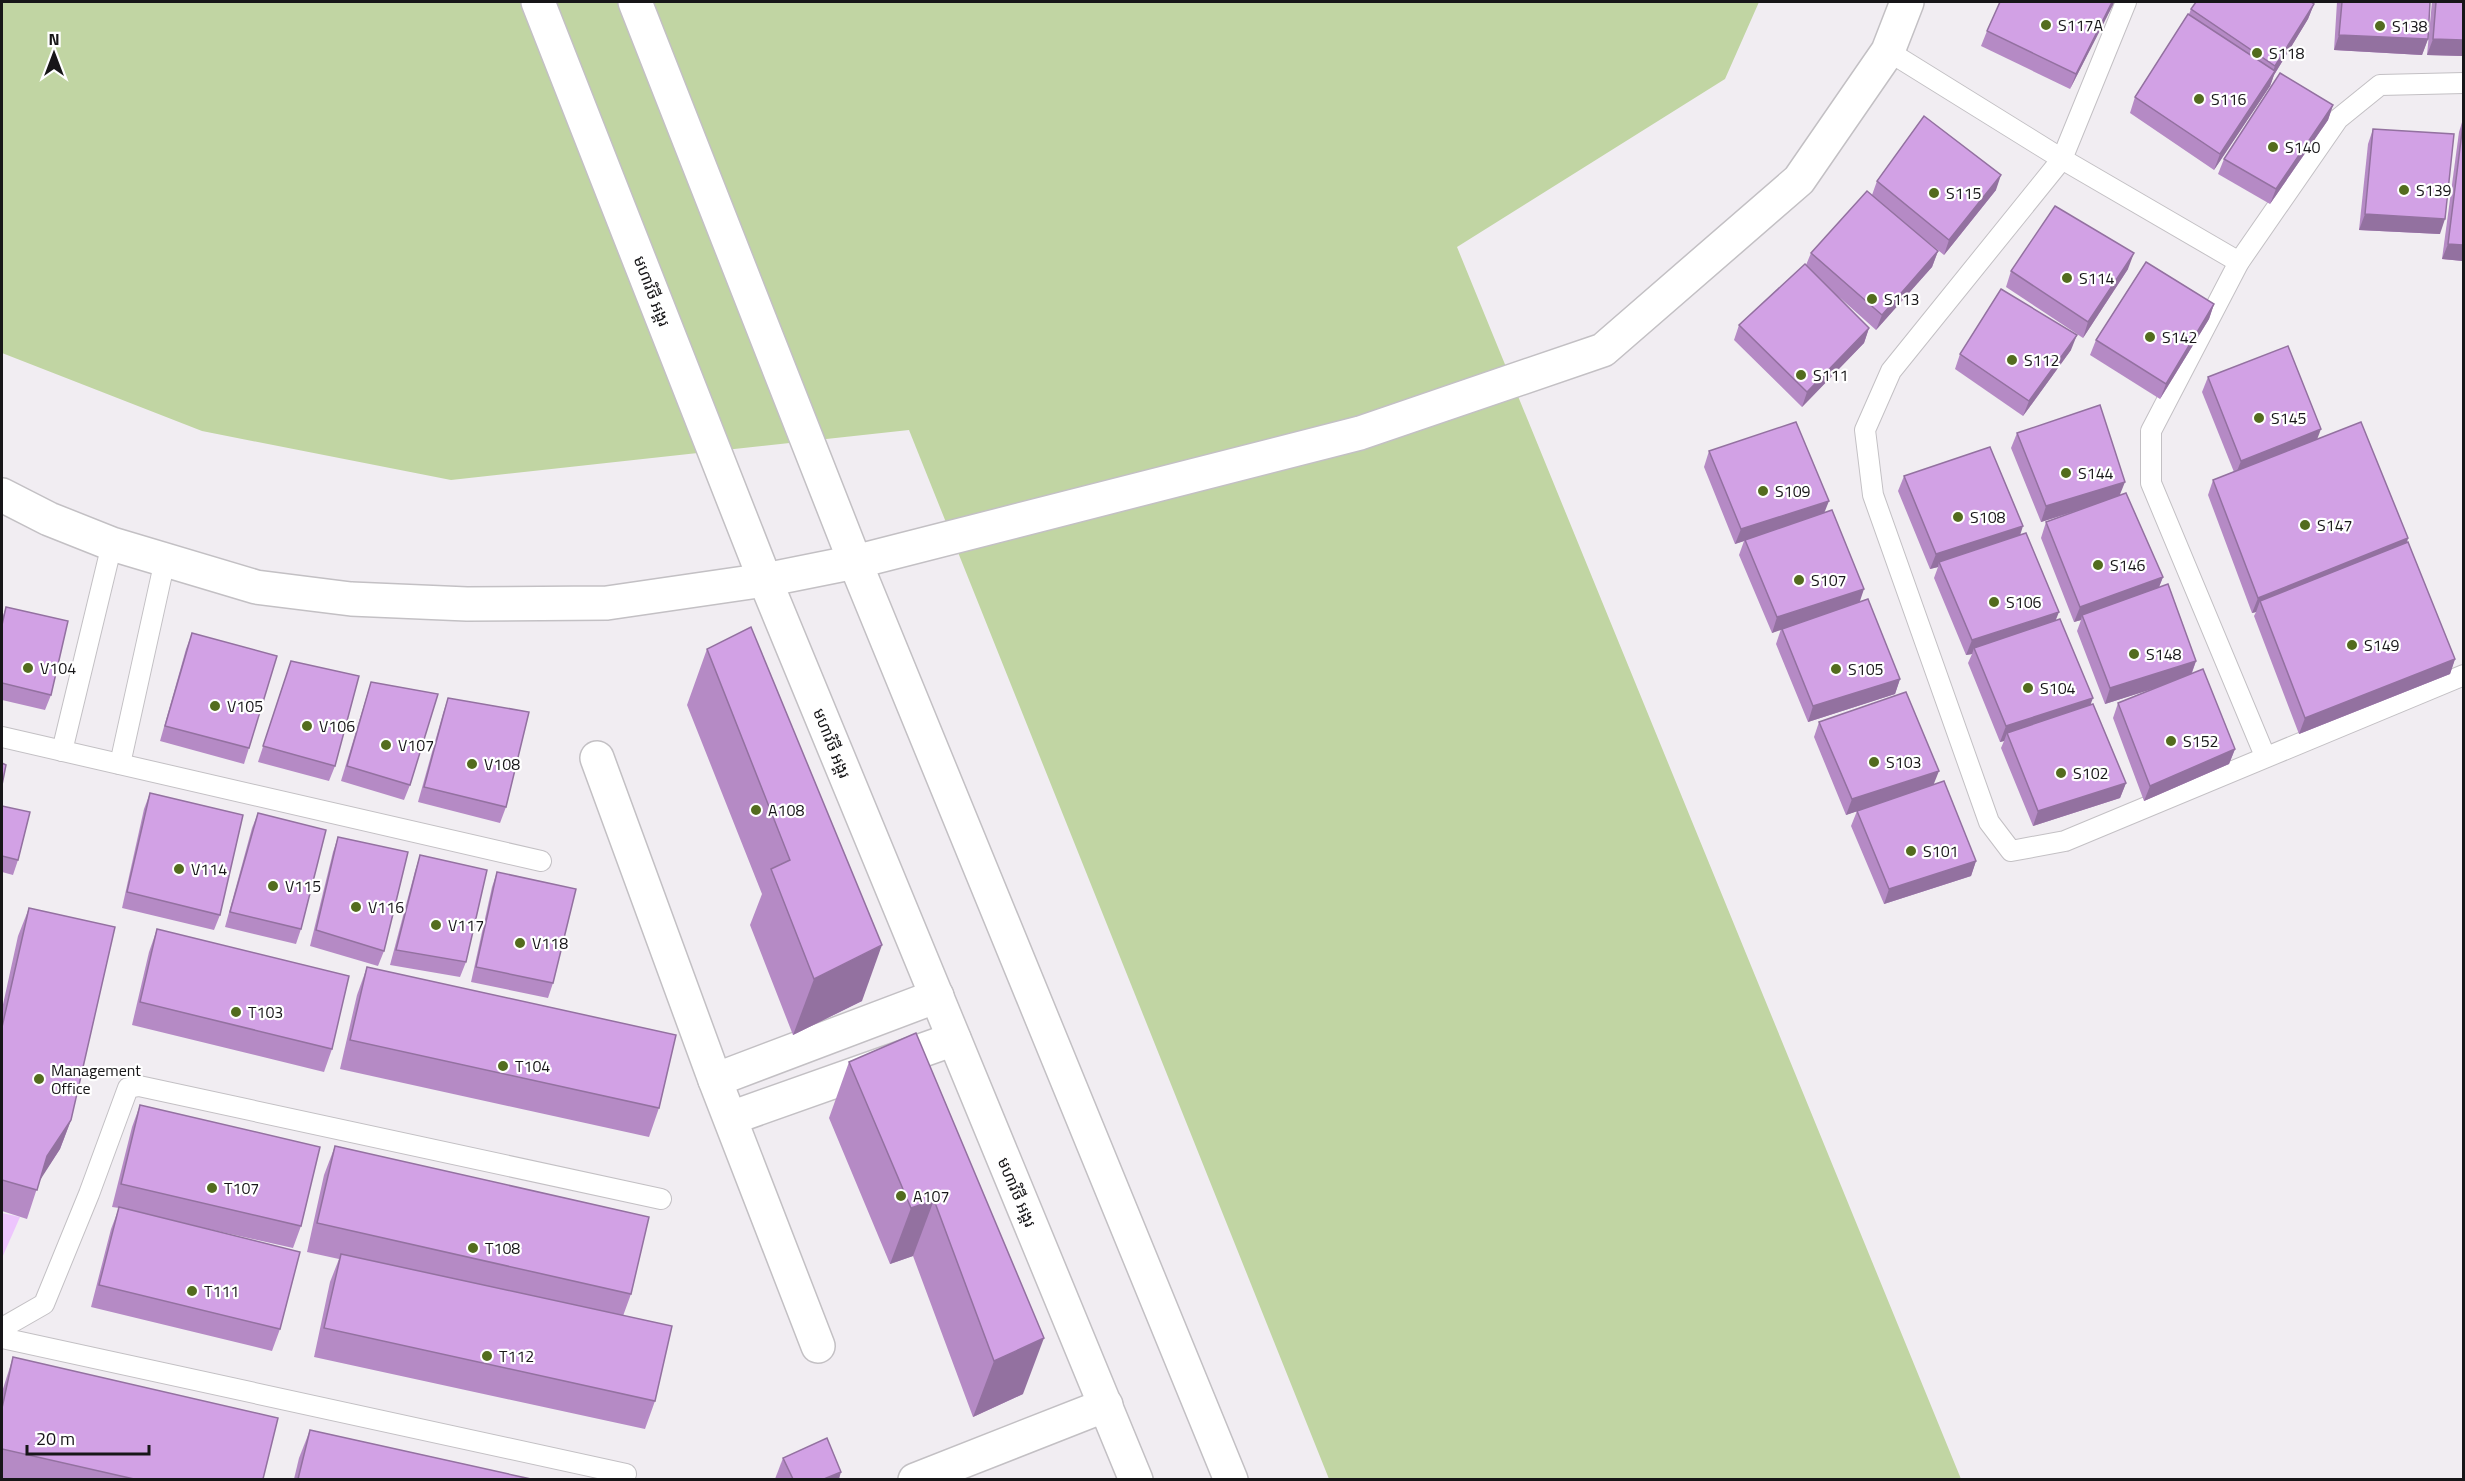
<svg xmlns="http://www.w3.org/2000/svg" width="2465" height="1481" viewBox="0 0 2465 1481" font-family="'Titillium Web','Noto Sans Khmer',sans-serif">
	<rect width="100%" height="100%" fill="#f1edf2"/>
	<!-- green -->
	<polygon fill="#c1d5a3" points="2,2 1759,2 1725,79 1457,247 1961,1479 1329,1479 909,430 451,480 202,431 2,353"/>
	<!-- water -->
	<polygon fill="#edc5fd" points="2,1213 20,1217 2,1258"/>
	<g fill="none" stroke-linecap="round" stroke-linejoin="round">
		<defs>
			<g id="service">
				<polyline points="2126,2 2062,159 1891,371 1865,430 1873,495 1989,822 2011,851 2065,841 2464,675"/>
				<polyline points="1888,51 2062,159 2239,262"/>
				<polyline points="2,737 541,861"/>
				<polyline points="62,751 112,544"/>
				<polyline points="2265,756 2151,483 2151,431 2239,262 2338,119 2380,85 2464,83"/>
				<polyline points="120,764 165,560"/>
				<polyline points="2,1328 44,1304 89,1194 128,1088 139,1086 661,1199"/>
				<polyline points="2,1338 626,1474"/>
			</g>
			<g id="minor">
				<polyline points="2,495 49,519 112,544 256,587 351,599 467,604 607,603 765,580 855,562 1360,433 1603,350 1799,180 1888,51 1907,2"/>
				<polyline points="597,758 715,1080 818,1346"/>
				<polyline points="715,1080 937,996"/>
				<polyline points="731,1118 954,1039"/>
				<polyline points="915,1480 1106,1405"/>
			</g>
			<g id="secondary">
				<polyline points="538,2 765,580 1136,1480"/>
				<polyline points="635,2 855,562 1231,1480"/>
			</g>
		</defs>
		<!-- service casing -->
		<use href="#service" stroke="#c3c0c4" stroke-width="22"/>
		<!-- minor casing -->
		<use href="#minor" stroke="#c3c0c4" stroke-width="36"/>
		<!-- secondary casing -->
		<use href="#secondary" stroke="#c3c0c4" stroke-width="36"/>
		<!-- service -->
		<use href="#service" stroke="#fff" stroke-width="20"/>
		<!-- minor -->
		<use href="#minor" stroke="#fff" stroke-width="33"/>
		<!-- secondary -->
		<use href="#secondary" stroke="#fff" stroke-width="33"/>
	</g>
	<!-- wall -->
	<g fill="#b58ac5">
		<polygon points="2000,2 2114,2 2070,89 1981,46 1987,31"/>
		<polygon points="2337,2 2430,2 2428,39 2422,55 2334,50"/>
		<polygon points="2432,2 2463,2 2463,56 2427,55"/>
		<polygon points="2314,4 2308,19 2274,75 2270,86 2214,170 2130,113 2135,97 2189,14 2191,9"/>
		<polygon points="2333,105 2328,120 2270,204 2218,174 2224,159"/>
		<polygon points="2463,119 2463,261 2442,259 2459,132"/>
		<polygon points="2373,129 2440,234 2359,230 2368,144"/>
		<polygon points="1877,181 1996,190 1944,255 1918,234 1938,251 1932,267 1876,330 1838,296 1869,328 1864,343 1802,407 1734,340 1739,325 1806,265 1811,253 1872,195"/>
		<polygon points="2128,269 2083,338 2006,287 2011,271"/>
		<polygon points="2214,304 2209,319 2160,399 2090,355 2096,340"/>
		<polygon points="2071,350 2023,416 1955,369 1960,354"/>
		<polygon points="2208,377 2317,439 2408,538 2407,543 2455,659 2450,674 2299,734 2254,616 2256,612 2252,613 2208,495 2213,480 2234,472 2202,392"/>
		<polygon points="2017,433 2120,495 2163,577 2159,587 2196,661 2192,673 2235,749 2229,764 2144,801 2113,718 2118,703 2158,687 2105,704 2077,631 2081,620 2074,622 2041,538 2046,522 2086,508 2041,522 2011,448"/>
		<polygon points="1709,451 1824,513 1859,602 1900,679 1895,694 1808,722 1776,644 1781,629 1772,633 1739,555 1744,541 1735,544 1704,467"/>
		<polygon points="1904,476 2020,535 2091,704 2126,783 2120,798 2033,826 2001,748 2004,741 2000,742 1968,663 1972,654 1966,655 1934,578 1938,567 1930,569 1898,491"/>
		<polygon points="6,607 51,695 45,710 2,700 2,619"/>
		<polygon points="192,633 249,748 244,764 160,741 186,649"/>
		<polygon points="707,649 862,1001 793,1035 750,925 762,894 687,705"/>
		<polygon points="291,661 335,766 329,781 258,762"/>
		<polygon points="371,682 410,785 404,800 341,781 366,698"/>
		<polygon points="448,698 506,807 500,823 418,802 443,713"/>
		<polygon points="1819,722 1934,785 1976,861 1971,876 1884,904 1851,826 1857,811 1846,815 1814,737"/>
		<polygon points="150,793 220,915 214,930 122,908 144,809"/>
		<polygon points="2,806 18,860 13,875 2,872"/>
		<polygon points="258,813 301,929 296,944 225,927 252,828"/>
		<polygon points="338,837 384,951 378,966 310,946 333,852"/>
		<polygon points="420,855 466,962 460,977 390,965 415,871"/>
		<polygon points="497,872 553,983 548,998 471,982 492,887"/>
		<polygon points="29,908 71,1120 60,1149 40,1179 27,1219 2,1211 2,1009 18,936"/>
		<polygon points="157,929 332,1049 324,1072 132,1025 149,952"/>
		<polygon points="367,967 659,1108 649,1137 340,1069 357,995"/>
		<polygon points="916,1033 1023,1394 973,1417 913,1256 890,1264 829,1118 849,1062"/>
		<polygon points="140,1105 301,1226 293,1248 186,1224 280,1329 272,1351 91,1307 111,1229 119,1208 112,1207 132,1127"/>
		<polygon points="335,1146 631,1294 623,1316 655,1401 645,1429 314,1357 330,1282 339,1259 307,1252 324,1175"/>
		<polygon points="13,1357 263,1479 2,1479 2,1392"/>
		<polygon points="310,1430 531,1479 294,1479 299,1458"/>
		<polygon points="783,1458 839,1479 775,1479"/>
	</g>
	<!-- shaded-wall -->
	<g fill="#9371a0">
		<polygon points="2112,2 2114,2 2113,5 2070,89 2076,74"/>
		<polygon points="2314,4 2308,19 2274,75 2270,86 2214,170 2220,154 2271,76 2275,66"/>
		<polygon points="2339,35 2428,39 2422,55 2334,50"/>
		<polygon points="2433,39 2463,40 2463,56 2427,55"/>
		<polygon points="2333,105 2328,120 2270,204 2276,189"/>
		<polygon points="2001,175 1996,190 1944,255 1949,240"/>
		<polygon points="2365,214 2445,219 2440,234 2359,230"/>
		<polygon points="2448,244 2463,245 2463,261 2442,259"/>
		<polygon points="1938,251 1932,267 1876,330 1882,315"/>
		<polygon points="2134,253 2128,269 2083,338 2088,322"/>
		<polygon points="2214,304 2209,319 2160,399 2166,384"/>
		<polygon points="1869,328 1864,343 1802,407 1807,392"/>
		<polygon points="2077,335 2071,350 2023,416 2029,401"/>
		<polygon points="2321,429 2315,445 2235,476 2241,461"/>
		<polygon points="2125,482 2119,497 2041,522 2046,506"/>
		<polygon points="1829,501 1823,516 1745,540 1744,541 1735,544 1741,529"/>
		<polygon points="2023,526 2018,542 1939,562 1938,567 1930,569 1936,554"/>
		<polygon points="2408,538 2403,554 2260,601 2256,612 2252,613 2258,598"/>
		<polygon points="2163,577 2157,592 2082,615 2081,620 2074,622 2080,607"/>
		<polygon points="1864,589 1859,604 1772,633 1777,617"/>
		<polygon points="2059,612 2053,627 1974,648 1972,654 1966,655 1972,640"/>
		<polygon points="2455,659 2450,674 2299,734 2305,718"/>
		<polygon points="2196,661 2190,677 2105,704 2110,688"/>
		<polygon points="1900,679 1895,694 1808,722 1813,706"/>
		<polygon points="2093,698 2087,714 2007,733 2004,741 2000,742 2006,726"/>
		<polygon points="2235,749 2229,764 2144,801 2150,786"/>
		<polygon points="1939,771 1933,786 1846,815 1852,799"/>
		<polygon points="2126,783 2120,798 2033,826 2038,811"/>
		<polygon points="1976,861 1971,876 1884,904 1889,889"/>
		<polygon points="882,945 862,1001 793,1035 814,979"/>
		<polygon points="71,1120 60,1149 37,1185 47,1156"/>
		<polygon points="934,1200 913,1256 890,1264 911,1208"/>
		<polygon points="1044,1338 1023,1394 973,1417 994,1361"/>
		<polygon points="841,1472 839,1479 824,1479"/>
	</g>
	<!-- building -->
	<g fill="#d2a1e5" stroke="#9371a0" stroke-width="1.5">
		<polygon points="2000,2 2112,2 2076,74 1987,31"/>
		<polygon points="2196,2 2311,2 2314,4 2275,66 2191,9"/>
		<polygon points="2342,2 2430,2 2428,39 2339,35"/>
		<polygon points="2436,2 2463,2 2463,40 2433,39"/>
		<polygon points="2188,14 2275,71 2220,154 2135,97"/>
		<polygon points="2280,73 2333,105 2276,189 2224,159"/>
		<polygon points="1924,116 2001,175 1949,240 1877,181"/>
		<polygon points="2463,124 2463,245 2448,244"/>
		<polygon points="2373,129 2454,134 2445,219 2365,214"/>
		<polygon points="1867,191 1938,251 1882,315 1811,253"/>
		<polygon points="2055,206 2134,253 2088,322 2011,271"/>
		<polygon points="2146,262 2214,304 2166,384 2096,340"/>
		<polygon points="1805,264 1869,328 1807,392 1739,325"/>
		<polygon points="2001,289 2077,335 2029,401 1960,354"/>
		<polygon points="2288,346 2321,429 2241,461 2208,377"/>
		<polygon points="2100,405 2125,482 2046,506 2017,433"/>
		<polygon points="1796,422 1829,501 1741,529 1709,451"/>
		<polygon points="2361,422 2408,538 2258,598 2213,480"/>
		<polygon points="1990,447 2023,526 1936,554 1904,476"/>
		<polygon points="2126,493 2163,577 2080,607 2046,522"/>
		<polygon points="1832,510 1864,589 1777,617 1745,540"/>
		<polygon points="2026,533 2059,612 1972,640 1939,562"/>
		<polygon points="2408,542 2455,659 2305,718 2260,601"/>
		<polygon points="2168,584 2196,661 2110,688 2082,615"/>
		<polygon points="1868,599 1900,679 1813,706 1782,629"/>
		<polygon points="6,607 68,621 51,695 2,683 2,625"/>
		<polygon points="2060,619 2093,698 2006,726 1974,648"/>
		<polygon points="751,627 882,945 814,979 771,869 790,860 707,649"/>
		<polygon points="192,633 277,656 249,748 165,726"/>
		<polygon points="291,661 359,676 335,766 263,746"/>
		<polygon points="2203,669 2235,749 2150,786 2118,703"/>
		<polygon points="371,682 438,694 410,785 347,766"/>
		<polygon points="1906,692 1939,771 1852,799 1819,722"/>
		<polygon points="448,698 529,712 506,807 424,787"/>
		<polygon points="2093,704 2126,783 2038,811 2007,733"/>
		<polygon points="2,763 6,765 2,785"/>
		<polygon points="1944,781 1976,861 1889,889 1857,811"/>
		<polygon points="150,793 243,815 220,915 127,892"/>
		<polygon points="2,806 30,812 18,860 2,856"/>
		<polygon points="258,813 326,830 301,929 230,912"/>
		<polygon points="338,837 408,852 384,951 316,930"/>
		<polygon points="420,855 487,870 466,962 396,950"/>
		<polygon points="497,872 576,889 553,983 476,967"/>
		<polygon points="29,908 115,927 71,1120 47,1156 37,1190 2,1180 2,1027"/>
		<polygon points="157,929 349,976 332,1049 140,1002"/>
		<polygon points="367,967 676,1035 659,1108 350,1040"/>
		<polygon points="916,1033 1044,1338 994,1361 934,1200 911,1208 849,1062"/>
		<polygon points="140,1105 320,1147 301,1226 121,1184"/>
		<polygon points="335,1146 649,1217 631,1294 317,1223"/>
		<polygon points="119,1207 300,1252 280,1329 99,1285"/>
		<polygon points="341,1254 672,1326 655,1401 324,1328"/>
		<polygon points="13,1357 278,1418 263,1479 134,1479 2,1449 2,1408"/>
		<polygon points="310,1430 531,1479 298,1479"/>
		<polygon points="827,1438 841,1472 824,1479 793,1479 783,1458"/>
	</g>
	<!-- markers -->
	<g fill="#536c1e" stroke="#fff" stroke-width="2">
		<circle cx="2046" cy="25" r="6"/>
		<circle cx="2380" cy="26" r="6"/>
		<circle cx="2257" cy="53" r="6"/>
		<circle cx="2199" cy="99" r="6"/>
		<circle cx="2273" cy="147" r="6"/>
		<circle cx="2404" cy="190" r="6"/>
		<circle cx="1934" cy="193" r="6"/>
		<circle cx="2067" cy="278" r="6"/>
		<circle cx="1872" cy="299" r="6"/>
		<circle cx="2150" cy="337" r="6"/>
		<circle cx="2012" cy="360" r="6"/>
		<circle cx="1801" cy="375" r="6"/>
		<circle cx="2259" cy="418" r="6"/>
		<circle cx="2066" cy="473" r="6"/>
		<circle cx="1763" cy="491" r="6"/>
		<circle cx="1958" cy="517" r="6"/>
		<circle cx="2305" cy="525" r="6"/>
		<circle cx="2098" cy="565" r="6"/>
		<circle cx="1799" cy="580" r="6"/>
		<circle cx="1994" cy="602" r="6"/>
		<circle cx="2352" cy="645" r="6"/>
		<circle cx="2134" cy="654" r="6"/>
		<circle cx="28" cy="668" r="6"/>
		<circle cx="1836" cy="669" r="6"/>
		<circle cx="2028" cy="688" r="6"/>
		<circle cx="215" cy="706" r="6"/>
		<circle cx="307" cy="726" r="6"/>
		<circle cx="2171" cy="741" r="6"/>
		<circle cx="386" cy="745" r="6"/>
		<circle cx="1874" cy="762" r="6"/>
		<circle cx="472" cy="764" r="6"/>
		<circle cx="2061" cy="773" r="6"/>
		<circle cx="756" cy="810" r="6"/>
		<circle cx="1911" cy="851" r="6"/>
		<circle cx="179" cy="869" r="6"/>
		<circle cx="273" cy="886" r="6"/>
		<circle cx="356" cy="907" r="6"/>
		<circle cx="436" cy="925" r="6"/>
		<circle cx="520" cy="943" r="6"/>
		<circle cx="236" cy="1012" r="6"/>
		<circle cx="503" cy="1066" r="6"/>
		<circle cx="39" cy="1079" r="6"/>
		<circle cx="212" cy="1188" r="6"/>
		<circle cx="901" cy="1196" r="6"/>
		<circle cx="473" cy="1248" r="6"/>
		<circle cx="192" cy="1291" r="6"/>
		<circle cx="487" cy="1356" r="6"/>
	</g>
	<g text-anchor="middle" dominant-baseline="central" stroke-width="4.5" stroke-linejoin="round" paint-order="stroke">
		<!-- poi labels -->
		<g font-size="16" fill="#171618" stroke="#fff" text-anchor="start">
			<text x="2058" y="25">S117A</text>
			<text x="2392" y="26">S138</text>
			<text x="2269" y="53">S118</text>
			<text x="2211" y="99">S116</text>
			<text x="2285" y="147">S140</text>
			<text x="2416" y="190">S139</text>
			<text x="1946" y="193">S115</text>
			<text x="2079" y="278">S114</text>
			<text x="1884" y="299">S113</text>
			<text x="2162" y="337">S142</text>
			<text x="2024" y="360">S112</text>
			<text x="1813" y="375">S111</text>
			<text x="2271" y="418">S145</text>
			<text x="2078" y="473">S144</text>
			<text x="1775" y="491">S109</text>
			<text x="1970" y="517">S108</text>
			<text x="2317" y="525">S147</text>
			<text x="2110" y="565">S146</text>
			<text x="1811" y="580">S107</text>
			<text x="2006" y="602">S106</text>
			<text x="2364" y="645">S149</text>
			<text x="2146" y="654">S148</text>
			<text x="40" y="668">V104</text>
			<text x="1848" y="669">S105</text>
			<text x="2040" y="688">S104</text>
			<text x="227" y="706">V105</text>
			<text x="319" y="726">V106</text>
			<text x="2183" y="741">S152</text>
			<text x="398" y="745">V107</text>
			<text x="1886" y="762">S103</text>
			<text x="484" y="764">V108</text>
			<text x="2073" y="773">S102</text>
			<text x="768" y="810">A108</text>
			<text x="1923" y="851">S101</text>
			<text x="191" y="869">V114</text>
			<text x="285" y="886">V115</text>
			<text x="368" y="907">V116</text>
			<text x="448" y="925">V117</text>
			<text x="532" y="943">V118</text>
			<text x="248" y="1012">T103</text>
			<text x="515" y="1066">T104</text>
			<text x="51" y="1070">Management<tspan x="51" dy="18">Office</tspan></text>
			<text x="224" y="1188">T107</text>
			<text x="913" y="1196">A107</text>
			<text x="485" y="1248">T108</text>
			<text x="204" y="1291">T111</text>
			<text x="499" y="1356">T112</text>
		</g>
		<!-- street labels -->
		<g font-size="16" fill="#171618" stroke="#fff">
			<text transform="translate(652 291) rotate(69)">មហាវិថី អង្គរ</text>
			<text transform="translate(832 743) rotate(68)">មហាវិថី អង្គរ</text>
			<text transform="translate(1017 1192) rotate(67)">មហាវិថី អង្គរ</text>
		</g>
	</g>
	<!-- border -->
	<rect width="2465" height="1481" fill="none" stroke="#171618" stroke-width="6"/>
	<!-- north arrow -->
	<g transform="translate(54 54)" stroke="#ffffff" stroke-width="4.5" paint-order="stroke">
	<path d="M0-4.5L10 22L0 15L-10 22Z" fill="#171618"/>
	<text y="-9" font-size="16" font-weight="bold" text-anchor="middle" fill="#171618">N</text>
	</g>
	<!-- scale -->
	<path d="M27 1445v9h122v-9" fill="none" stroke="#171618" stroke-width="3"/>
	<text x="36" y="1445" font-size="18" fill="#171618" stroke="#ffffff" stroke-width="4.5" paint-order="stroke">20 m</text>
</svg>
